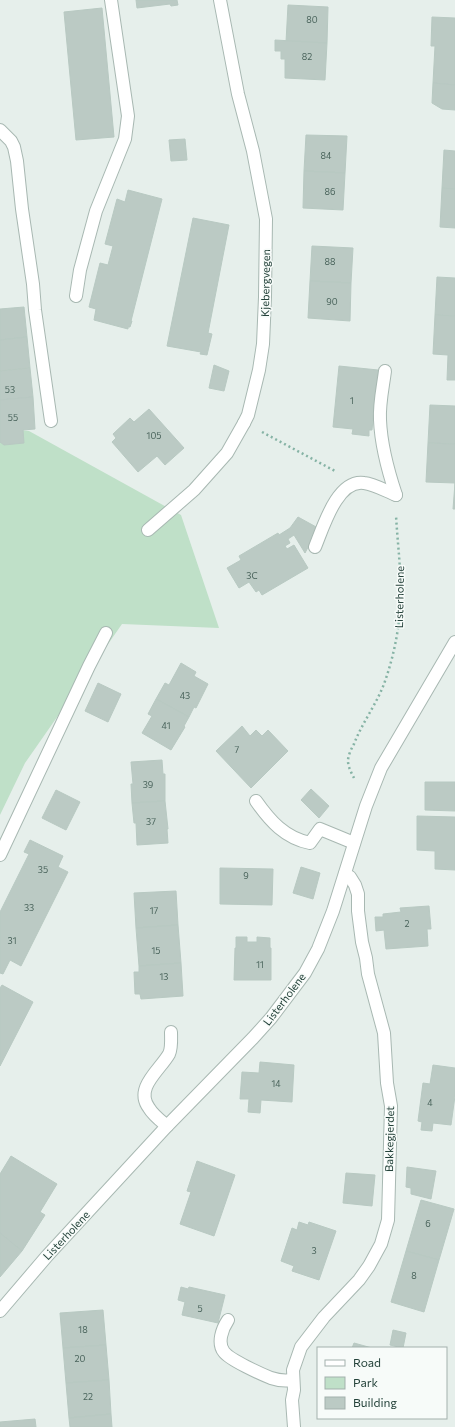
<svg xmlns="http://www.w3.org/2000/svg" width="455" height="1427" viewBox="0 0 455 1427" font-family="Commissioner,sans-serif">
	<rect width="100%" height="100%" fill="#e6efeb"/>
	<!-- green -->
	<polygon fill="#bfe0c8" points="0,428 29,431 181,515 219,628 122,624 25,763 0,815"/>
	<!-- building -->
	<g fill="#bbcac4" stroke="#b8c9c2">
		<polygon points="136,0 177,0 178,5 171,6 170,4 137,8"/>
		<polygon points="288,5 328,7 327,43 286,42"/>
		<polygon points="102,8 114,137 76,140 64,12"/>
		<polygon points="432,17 455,18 455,85 433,83 435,46 431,46"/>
		<polygon points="275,40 327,43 325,80 285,78 285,59 281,59 281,51 275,51"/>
		<polygon points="433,83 455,85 455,110 442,109 432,103"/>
		<polygon points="306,135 347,136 345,173 304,171"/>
		<polygon points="185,139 187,160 171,161 169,140"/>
		<polygon points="444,150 455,151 455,189 442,188"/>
		<polygon points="304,171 345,173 343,210 303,208"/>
		<polygon points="442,188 455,189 455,228 440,227"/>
		<polygon points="128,190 162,199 131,321 132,321 130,327 128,327 128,329 94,320 96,309 89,307 100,263 108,265 113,246 105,244 117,199 125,202"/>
		<polygon points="193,218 229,225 208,333 212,334 207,355 200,354 201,352 167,346"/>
		<polygon points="312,246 353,248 351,283 310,281"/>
		<polygon points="437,277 455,278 455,316 435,315"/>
		<polygon points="310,281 351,283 350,321 308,318"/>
		<polygon points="24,307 27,337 0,340 0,309"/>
		<polygon points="435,315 455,316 455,380 447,380 448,355 433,354"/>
		<polygon points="27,337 30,368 0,371 0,340"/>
		<polygon points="214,365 229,371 224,391 209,388"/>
		<polygon points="339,366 378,370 372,430 369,430 369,436 352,434 353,429 333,427"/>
		<polygon points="30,368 33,397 0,400 0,371"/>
		<polygon points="33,397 35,429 23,430 24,443 4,445 0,442 0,400"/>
		<polygon points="430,405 455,406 455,444 428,443"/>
		<polygon points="149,409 184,448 165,465 157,456 138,472 112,442 116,438 113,434 130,418 134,422"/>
		<polygon points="428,443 455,444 455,509 453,509 455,483 426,482"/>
		<polygon points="298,517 318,528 305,553 294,535 288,539 290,543 285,546 287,549 294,545 308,568 262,595 259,590 256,592 249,582 239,588 227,568 241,560 239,556 278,533 279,535 290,528"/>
		<polygon points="181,663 196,672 194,676 208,684 196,708 194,707 189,717 156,699 165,683 169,685"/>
		<polygon points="98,683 121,694 108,722 85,711"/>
		<polygon points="156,699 189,717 184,726 185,727 171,750 142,733 152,716 148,714"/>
		<polygon points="242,726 250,736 256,730 262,736 268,730 288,751 251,788 216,751"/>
		<polygon points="162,760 163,774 165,774 165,801 132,803 131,784 133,784 131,762"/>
		<polygon points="425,782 455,782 455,811 425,810"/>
		<polygon points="311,789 329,806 319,818 301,800"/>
		<polygon points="56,790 80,802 66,830 42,818"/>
		<polygon points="165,801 168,829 167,829 168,843 137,845 136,823 134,823 132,803"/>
		<polygon points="417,816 455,817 455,870 435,869 435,851 417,850"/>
		<polygon points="30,840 63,856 58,867 68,872 21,966 10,960 3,974 0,973 0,912 29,854 24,852"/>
		<polygon points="301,867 320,873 313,899 293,893"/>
		<polygon points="220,868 273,869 272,905 220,904"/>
		<polygon points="176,891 178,925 136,928 134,893"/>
		<polygon points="429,906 431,929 427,929 428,946 386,949 384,930 376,931 375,917 383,917 383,914 401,912 400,908"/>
		<polygon points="178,925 181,963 139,966 136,928"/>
		<polygon points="236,937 247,937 247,942 257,942 257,937 270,938 270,948 271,948 271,980 234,980 235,948 236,948"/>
		<polygon points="181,963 183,996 141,999 140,994 135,994 134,972 139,972 139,966"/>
		<polygon points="2,985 33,1002 0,1066 0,988"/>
		<polygon points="260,1062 294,1065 292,1102 261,1100 260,1113 248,1112 249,1099 240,1099 242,1072 259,1073"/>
		<polygon points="433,1065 455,1068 455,1096 451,1125 433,1123 432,1131 421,1130 422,1122 418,1121 423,1083 430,1084"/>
		<polygon points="11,1156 57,1184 40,1212 45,1215 22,1251 0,1233 0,1174"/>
		<polygon points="197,1161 235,1175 214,1236 180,1224 191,1192 187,1191"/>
		<polygon points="407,1167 436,1171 431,1199 411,1194 411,1188 406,1187"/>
		<polygon points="346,1173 375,1175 372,1206 343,1203"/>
		<polygon points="421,1200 454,1209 439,1260 406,1251"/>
		<polygon points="299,1222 308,1225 309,1222 336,1231 319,1280 292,1271 294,1266 281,1261 292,1228 297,1230"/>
		<polygon points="0,1233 22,1251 0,1277"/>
		<polygon points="406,1251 439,1260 424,1312 391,1302"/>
		<polygon points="181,1287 188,1289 189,1287 225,1295 218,1323 182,1315 185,1302 178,1300"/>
		<polygon points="103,1310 106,1345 63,1348 60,1313"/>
		<polygon points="393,1330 406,1333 403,1348 390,1345"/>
		<polygon points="354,1343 372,1348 352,1348"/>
		<polygon points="106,1345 109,1380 66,1383 63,1348"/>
		<polygon points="109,1380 111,1414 69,1418 66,1383"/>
		<polygon points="111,1414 112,1427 70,1427 69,1418"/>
		<polygon points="35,1419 36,1427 0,1427 0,1422"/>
	</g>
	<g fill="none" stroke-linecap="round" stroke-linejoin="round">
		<defs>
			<g id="service">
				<polyline points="0,130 11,141 14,147 17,161 22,209 33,284 35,310 51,421"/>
				<polyline points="76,296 80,270 96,211 125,139 128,116 111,0"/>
				<path d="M385 371C383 387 379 404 380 420 381 445 388 471 396 495"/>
				<polyline points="148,530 194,490 227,453 244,423"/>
				<path d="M315 547C323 528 337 479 364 483 374 484 386 491 396 495"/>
				<path d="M256 801C270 821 285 838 310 843L320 829 354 843"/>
				<path d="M167 1126C161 1121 153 1115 149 1108 134 1088 160 1070 169 1054 172 1048 171 1038 171 1032"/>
				<path d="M228 1320C222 1329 217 1343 224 1352 230 1360 261 1374 271 1378 277 1380 286 1381 292 1380"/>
				<polyline points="294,1427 292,1400 294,1390 293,1370 301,1347 324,1317 359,1280 369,1266 381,1244 388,1220 391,1106 387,1083 384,1033 368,974 366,958 362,942 358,911 358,894 355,885 350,877 345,874"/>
			</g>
			<g id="minor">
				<polyline points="220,0 238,94 253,151 266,219 265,297 263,344 259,370 248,415 244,423"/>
				<polyline points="0,855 89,666 106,633"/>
			</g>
			<polyline id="tertiary" points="0,1311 47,1256 167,1126 253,1038 271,1018 305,973 318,949 333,911 366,806 381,768 455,642"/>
		</defs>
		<!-- service casing -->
		<use href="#service" stroke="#a8b8b2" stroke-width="14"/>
		<!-- minor casing -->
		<use href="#minor" stroke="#a8b8b2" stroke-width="14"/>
		<!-- tertiary casing -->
		<use href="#tertiary" stroke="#a8b8b2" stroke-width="14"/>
		<!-- path -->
		<g stroke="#86b3a5" stroke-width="2.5" stroke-dasharray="2 3" stroke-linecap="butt">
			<polyline points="262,432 335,471"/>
			<path d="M354 778C352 774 348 767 348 761 348 756 351 749 354 744 362 723 376 705 384 684 397 648 403 609 400 570 399 552 397 534 396 515"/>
		</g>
		<!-- service -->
		<use href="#service" stroke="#fff" stroke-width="12"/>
		<!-- minor -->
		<use href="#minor" stroke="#fff" stroke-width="12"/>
		<!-- tertiary -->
		<use href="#tertiary" stroke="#fff" stroke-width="12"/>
	</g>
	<g text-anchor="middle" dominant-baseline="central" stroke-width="3" stroke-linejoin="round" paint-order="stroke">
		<!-- number labels -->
		<g font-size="9" fill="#4a645c">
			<text x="312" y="19">80</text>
			<text x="307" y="56">82</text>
			<text x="326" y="155">84</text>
			<text x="330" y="191">86</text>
			<text x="330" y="261">88</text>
			<text x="332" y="301">90</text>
			<text x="10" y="389">53</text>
			<text x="352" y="400">1</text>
			<text x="13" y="417">55</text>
			<text x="154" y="435">105</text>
			<text x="252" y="575">3C</text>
			<text x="185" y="695">43</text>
			<text x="166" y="725">41</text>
			<text x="237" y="749">7</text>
			<text x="148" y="784">39</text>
			<text x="151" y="821">37</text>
			<text x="43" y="869">35</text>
			<text x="246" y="875">9</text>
			<text x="29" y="907">33</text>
			<text x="154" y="910">17</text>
			<text x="407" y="923">2</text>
			<text x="12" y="940">31</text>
			<text x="156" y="950">15</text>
			<text x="260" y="964">11</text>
			<text x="164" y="976">13</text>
			<text x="276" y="1083">14</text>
			<text x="430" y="1102">4</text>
			<text x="428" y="1223">6</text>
			<text x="314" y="1250">3</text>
			<text x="414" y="1275">8</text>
			<text x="200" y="1308">5</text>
			<text x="83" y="1329">18</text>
			<text x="80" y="1358">20</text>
			<text x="88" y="1396">22</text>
		</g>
		<!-- street labels -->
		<g font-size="11" fill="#24423a" stroke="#f7fbf9">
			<text transform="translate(265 283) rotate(-89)">Kjebergvegen</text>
			<text transform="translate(399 597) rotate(-89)">Listerholene</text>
			<text transform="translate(284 999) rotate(-53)">Listerholene</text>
			<text transform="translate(389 1139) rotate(-89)">Bakkegjerdet</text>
			<text transform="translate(66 1235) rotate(-47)">Listerholene</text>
		</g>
	</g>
	<!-- legend -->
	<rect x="317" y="1347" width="130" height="72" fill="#f7fbf9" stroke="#a3b1ad"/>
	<rect x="325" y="1360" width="20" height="6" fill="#ffffff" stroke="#a3b1ad"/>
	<text x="353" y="1367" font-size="12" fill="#24423a">Road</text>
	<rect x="325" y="1377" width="20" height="12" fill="#bfe0c8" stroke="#a3b1ad"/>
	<text x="353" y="1387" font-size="12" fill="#24423a">Park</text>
	<rect x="325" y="1397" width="20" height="12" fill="#bbcac4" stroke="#a3b1ad"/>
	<text x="353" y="1407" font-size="12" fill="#24423a">Building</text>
</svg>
